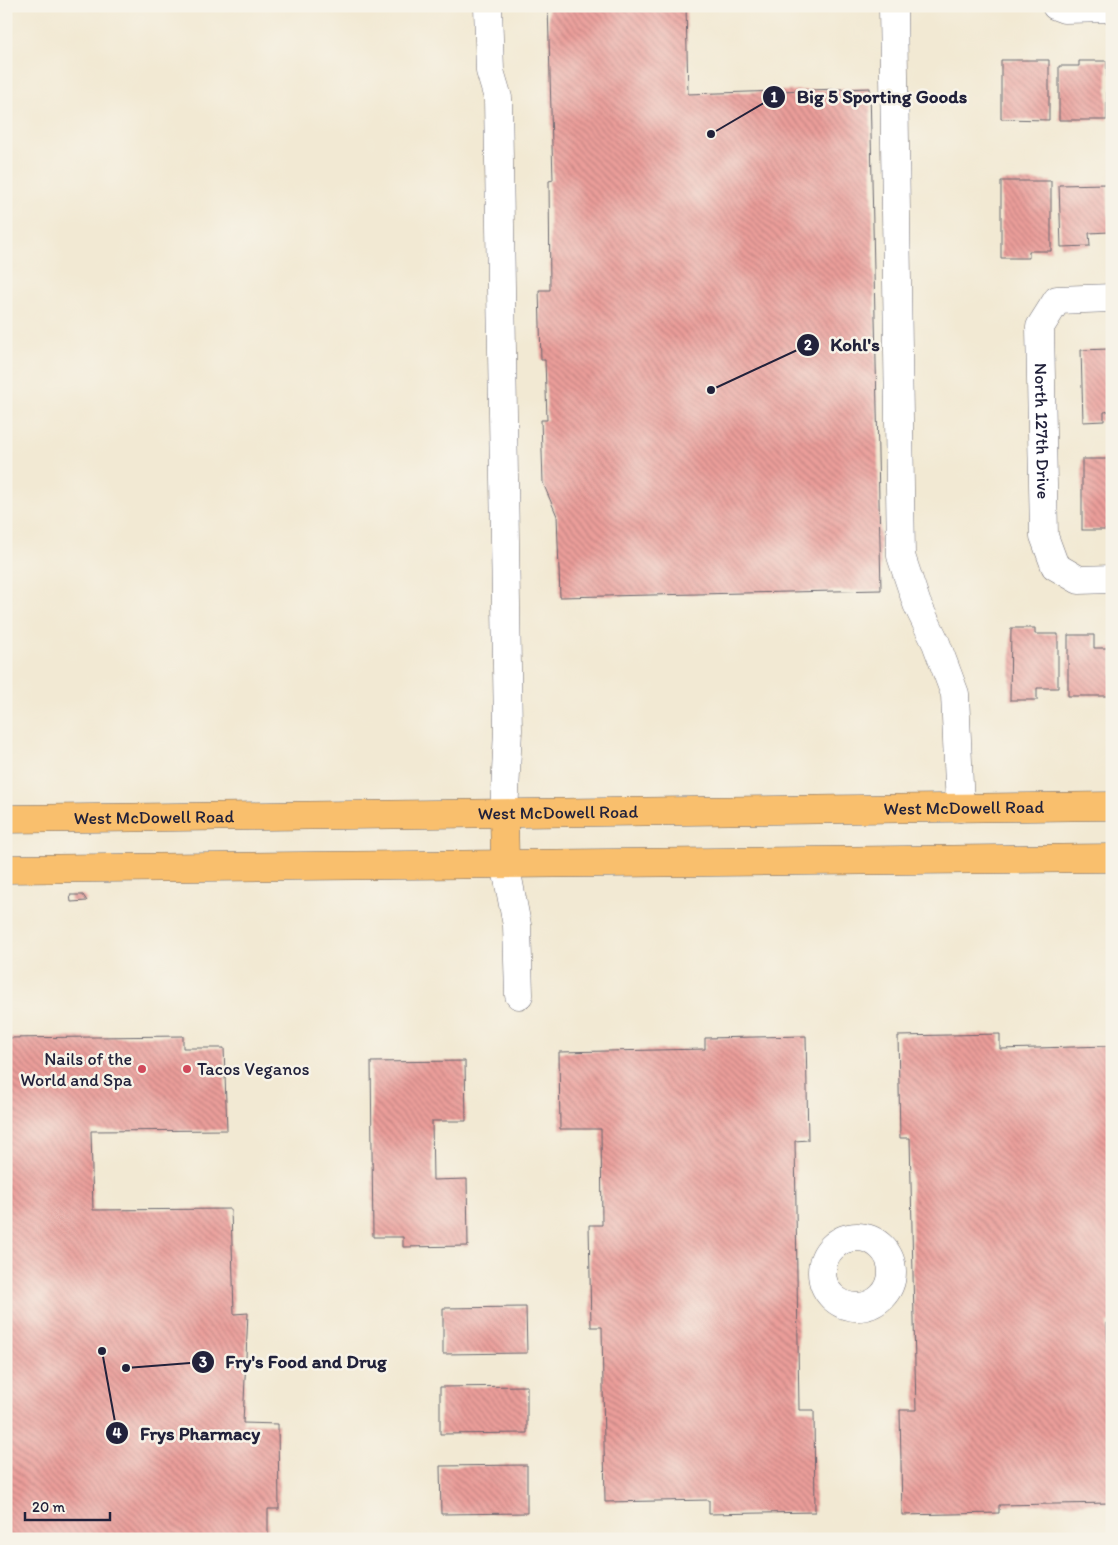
<svg xmlns="http://www.w3.org/2000/svg" width="1118" height="1545" viewBox="0 0 1118 1545" font-family="Itim,sans-serif">
	<defs>
		<pattern id="building-back-hatch" width="6" height="6" patternUnits="userSpaceOnUse" patternTransform="scale(1.25)"><rect width="6" height="6" fill="#eb9e9a"/><path d="M-1 5l2 2M0 0l6 6M5-1l2 2" fill="none" stroke="#be807f"/></pattern>
	</defs>
	<rect width="100%" height="100%" fill="#f7f3e8"/>
	<filter id="ink" filterUnits="userSpaceOnUse"><feTurbulence type="fractalNoise" baseFrequency=".02" numOctaves="2"/><feDisplacementMap in="SourceGraphic" scale="10" xChannelSelector="R" yChannelSelector="G"/><feConvolveMatrix kernelMatrix="1 2 1 2 8 2 1 2 1" color-interpolation-filters="sRGB"/></filter>
	<filter id="wash" filterUnits="userSpaceOnUse"><feTurbulence type="fractalNoise" baseFrequency=".0096" numOctaves="4" result="noise"/><feDisplacementMap in="SourceGraphic" scale="20" xChannelSelector="R" yChannelSelector="G"/><feGaussianBlur stdDeviation="1.12" result="paint"/><feColorMatrix in="noise" values="0 0 0 0 0 0 0 0 0 0 0 0 0 0 0 0 0 1.4 0 .05"/><feComposite in="paint" operator="in"/></filter>
	<g filter="url(#wash)">
		<rect width="100%" height="100%" fill="#f2e9d3"/>
		<g id="blocks">
			<!-- building -->
			<g fill="url(#building-back-hatch)">
				<polygon points="548,6 686,6 688,94 870,88 881,590 560,597 557,516 543,483 541,420 547,420 545,360 541,360 539,290 550,290 549,181 553,180"/>
				<polygon points="1001,60 1049,60 1049,120 1001,119"/>
				<polygon points="1079,61 1107,61 1107,120 1059,120 1059,66 1079,66"/>
				<polygon points="1001,181 1051,181 1051,251 1029,251 1029,258 1001,258"/>
				<polygon points="1107,184 1109,232 1089,233 1090,246 1061,247 1059,185"/>
				<polygon points="1108,349 1108,354 1112,354 1112,411 1104,412 1104,421 1083,422 1081,350"/>
				<rect x="1082" y="459" width="30" height="71"/>
				<polygon points="1011,628 1035,628 1035,634 1058,634 1058,688 1037,688 1037,700 1010,700"/>
				<polygon points="1068,635 1094,635 1094,648 1112,648 1112,696 1068,696"/>
				<polygon points="70,895 83,895 87,901 71,902"/>
				<polygon points="1000,1034 1000,1049 1109,1046 1112,1201 1112,1323 1107,1323 1112,1503 999,1505 999,1513 902,1515 900,1410 916,1410 910,1138 900,1138 898,1036"/>
				<polygon points="183,1036 183,1048 224,1048 227,1130 91,1131 93,1210 231,1209 234,1314 248,1313 243,1423 278,1424 279,1509 268,1509 268,1539 6,1539 6,1038"/>
				<polygon points="806,1036 808,1140 795,1141 799,1410 814,1410 815,1512 709,1514 709,1500 605,1502 602,1327 591,1327 589,1225 602,1225 601,1129 560,1129 559,1052 705,1049 705,1038"/>
				<polygon points="465,1061 466,1121 432,1121 433,1180 467,1179 468,1246 403,1247 403,1237 373,1237 371,1062"/>
				<polygon points="526,1307 527,1353 443,1354 443,1308"/>
				<polygon points="527,1386 527,1433 440,1434 440,1387"/>
				<polygon points="527,1465 527,1513 441,1514 440,1466"/>
			</g>
		</g>
	</g>
	<g filter="url(#ink)">
		<use href="#blocks" fill-opacity="0" stroke="#6b6870" stroke-width="1"/>
		<g fill="none" stroke-linecap="round" stroke-linejoin="round">
			<defs>
				<g id="minor">
					<polyline points="488,6 490,71 498,98 508,730 504,814"/>
					<polyline points="893,6 901,556 917,604 936,643 955,694 960,808"/>
					<polyline points="1056,6 1064,9 1112,8"/>
					<path id="s1" d="M1112 298 1057 300 1040 327 1044 536 1055 566 1079 580 1112 579"/>
					<polyline points="505,863 517,925 519,995"/>
					<circle cx="857" cy="1272" r="35"/>
				</g>
				<g id="major">
					<polyline points="504,814 505,863"/>
					<path id="s2" d="M6 819 1112 806"/>
					<polyline points="6,869 1112,858"/>
				</g>
			</defs>
			<!-- minor casing -->
			<use href="#minor" stroke="#6b6870" stroke-width="29"/>
			<!-- major casing -->
			<use href="#major" stroke="#6b6870" stroke-width="29"/>
			<!-- minor -->
			<use href="#minor" stroke="#fff" stroke-width="28"/>
			<!-- major -->
			<use href="#major" stroke="#f9bf6d" stroke-width="28"/>
		</g>
	</g>
	<!-- markers -->
	<g fill="#d1495b" stroke="#f7f3e8" stroke-width="2">
		<circle cx="142" cy="1069" r="5"/>
		<circle cx="187" cy="1069" r="5"/>
	</g>
	<g text-anchor="middle" dominant-baseline="central" stroke-width="5" stroke-linejoin="round" paint-order="stroke">
		<!-- street labels -->
		<g font-size="18" fill="#22223b" stroke="#f7f3e8">
			<text stroke="none"><textPath href="#s1" startOffset="191">North 127th Drive</textPath></text>
			<text stroke="none"><textPath href="#s2" startOffset="958">West McDowell Road</textPath></text>
			<text stroke="none"><textPath href="#s2" startOffset="552">West McDowell Road</textPath></text>
			<text stroke="none"><textPath href="#s2" startOffset="148">West McDowell Road</textPath></text>
		</g>
		<!-- poi labels -->
		<g font-size="18" fill="#22223b" stroke="#f7f3e8" text-anchor="end">
			<text x="132" y="1059">Nails of the<tspan x="132" dy="21">World and Spa</tspan></text>
			<text x="197" y="1069" text-anchor="start">Tacos Veganos</text>
		</g>
	</g>
	<!-- callouts -->
	<path fill="none" stroke="#22223b" stroke-width="2" d="M711 134L774 97M711 390L808 345M126 1368L203 1362M102 1351L117 1433"/>
	<g fill="#22223b" stroke="#f7f3e8" stroke-width="2">
		<circle cx="711" cy="134" r="5"/>
		<circle cx="711" cy="390" r="5"/>
		<circle cx="126" cy="1368" r="5"/>
		<circle cx="102" cy="1351" r="5"/>
		<circle cx="774" cy="97" r="12"/>
		<circle cx="808" cy="345" r="12"/>
		<circle cx="203" cy="1362" r="12"/>
		<circle cx="117" cy="1433" r="12"/>
	</g>
	<g font-size="15" text-anchor="middle" font-weight="bold" fill="#fff">
		<text x="774" y="102">1</text>
		<text x="808" y="350">2</text>
		<text x="203" y="1367">3</text>
		<text x="117" y="1438">4</text>
	</g>
	<g font-size="19" text-anchor="middle" font-weight="bold" fill="#22223b" stroke="#f7f3e8" stroke-width="5" stroke-linejoin="round" paint-order="stroke">
		<text x="882" y="103">Big 5 Sporting Goods</text>
		<text x="855" y="351">Kohl's</text>
		<text x="306" y="1368">Fry's Food and Drug</text>
		<text x="200" y="1440">Frys Pharmacy</text>
	</g>
	<!-- margin -->
	<rect width="1118" height="1545" fill="none" stroke="#f7f3e8" stroke-width="25"/>
	<!-- scale -->
	<path d="M25 1512v8h85v-8" fill="none" stroke="#22223b" stroke-width="2.5"/>
	<text x="32" y="1512" font-size="15" fill="#22223b" stroke="#f7f3e8" stroke-width="4" paint-order="stroke">20 m</text>
</svg>
